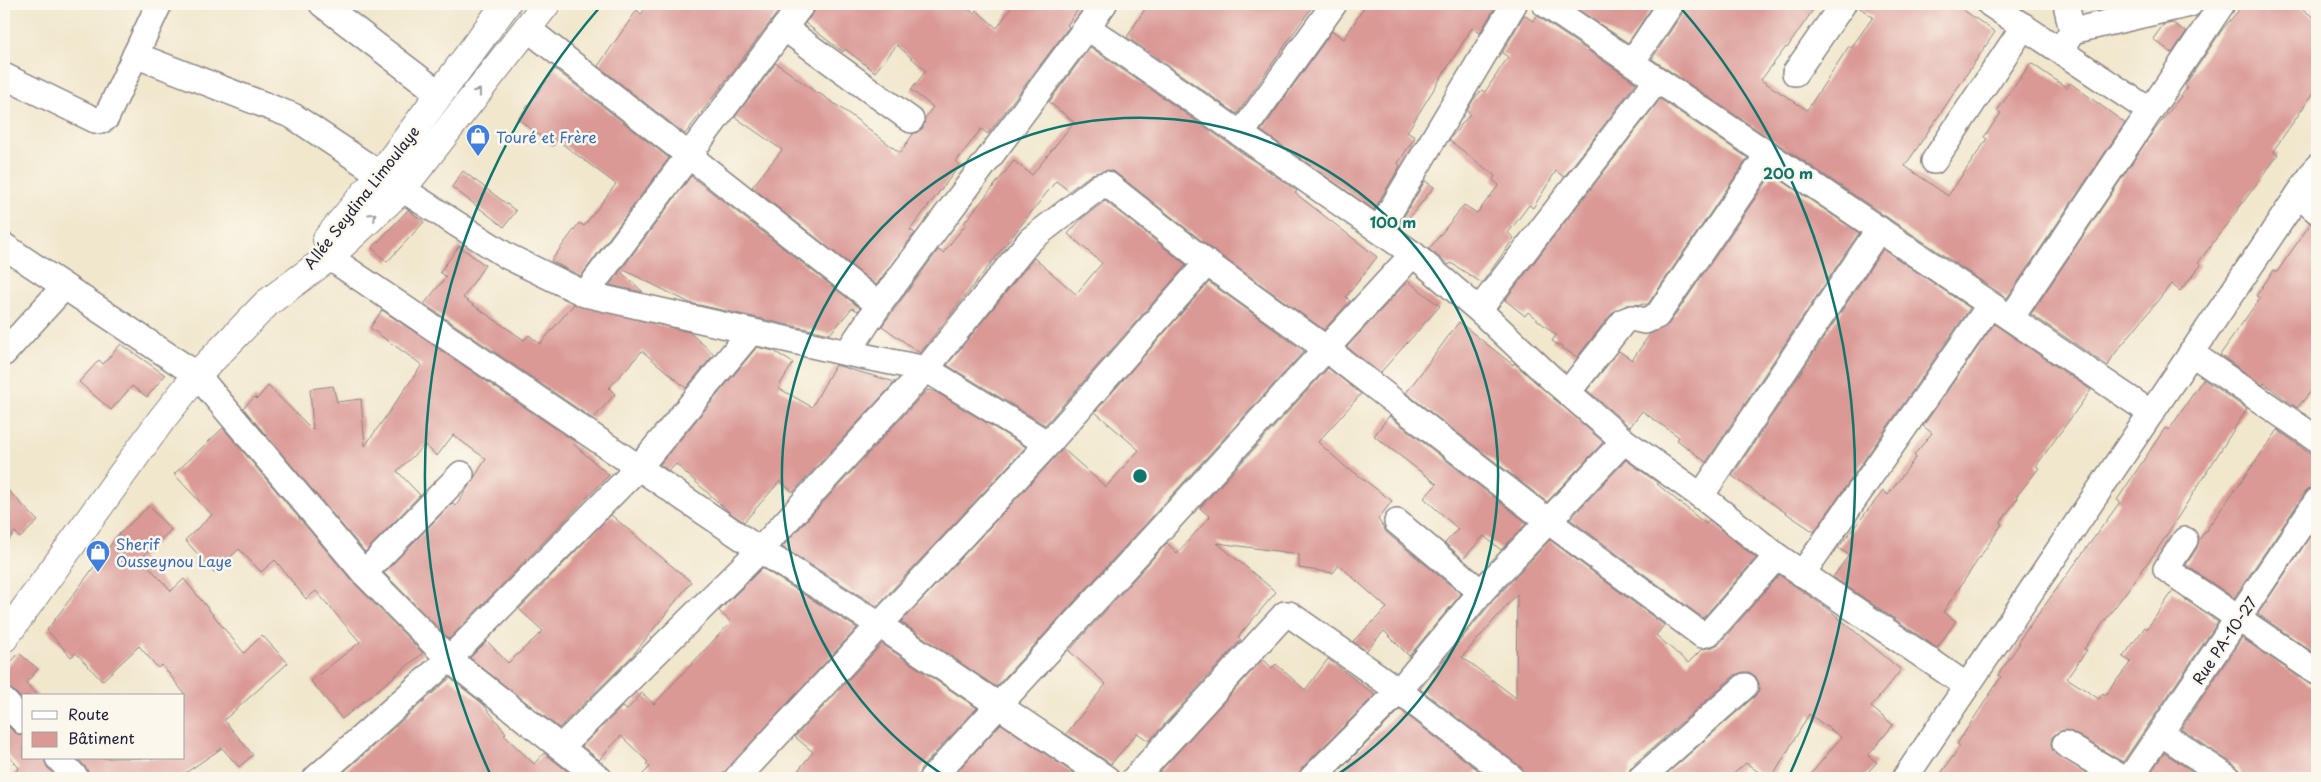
<svg xmlns="http://www.w3.org/2000/svg" width="2321" height="782" viewBox="0 0 2321 782" font-family="'Playpen Sans',sans-serif">
	<rect width="100%" height="100%" fill="#fbf7ec"/>
	<filter id="ink" filterUnits="userSpaceOnUse"><feTurbulence type="fractalNoise" baseFrequency=".02" numOctaves="2"/><feDisplacementMap in="SourceGraphic" scale="10" xChannelSelector="R" yChannelSelector="G"/><feConvolveMatrix kernelMatrix="1 2 1 2 8 2 1 2 1" color-interpolation-filters="sRGB"/></filter>
	<filter id="wash" filterUnits="userSpaceOnUse"><feTurbulence type="fractalNoise" baseFrequency=".0096" numOctaves="4" result="noise"/><feDisplacementMap in="SourceGraphic" scale="20" xChannelSelector="R" yChannelSelector="G"/><feGaussianBlur stdDeviation="1.12" result="paint"/><feColorMatrix in="noise" values="0 0 0 0 0 0 0 0 0 0 0 0 0 0 0 0 0 1.4 0 .05"/><feComposite in="paint" operator="in"/></filter>
	<g filter="url(#wash)">
		<rect width="100%" height="100%" fill="#f1e7cd"/>
		<g id="blocks">
			<!-- building -->
			<g fill="#da9995" fill-rule="evenodd">
				<polygon points="649,4 784,4 685,134 598,66 637,10 641,14"/>
				<polygon points="816,4 961,4 974,13 976,10 997,28 1014,4 1082,4 1067,25 1069,27 988,134 981,129 956,162 960,165 916,222 910,230 915,233 876,285 752,187 782,150 735,117 776,63 818,94 819,93 852,116 900,153 913,134 923,128 925,118 933,107 911,90 926,71 897,45 875,72 845,49 843,52 805,23 814,12"/>
				<polygon points="1148,4 1314,4 1237,114 1127,37"/>
				<polygon points="1366,4 1497,4 1480,33 1472,28 1407,132 1415,137 1398,163 1400,166 1374,210 1261,131 1332,31 1344,39"/>
				<polygon points="1570,4 1654,4 1628,43"/>
				<polygon points="1685,4 1817,4 1787,48 1786,47 1761,80 1807,110 1849,46 1851,48 1873,17 1857,6 1857,4 1955,4 1995,32 1905,166 1948,196 1987,139 1984,137 2001,113 1997,111 2031,63 2067,88 2070,83 2125,123 2007,298 1652,59 1683,12"/>
				<polygon points="2244,4 2296,4 2317,20 2317,88 2273,151 2278,155 2198,263 2201,265 2180,291 2171,284 2113,356 2108,366 2031,314 2148,139 2188,87 2185,85 2222,30"/>
				<polygon points="1524,15 1533,21 1537,16 1636,83 1564,177 1556,171 1533,208 1529,205 1508,233 1514,238 1482,283 1451,263 1449,265 1429,249 1464,205 1477,213 1499,185 1493,180 1495,176 1449,140 1470,114 1467,111 1473,100 1482,90 1485,92 1508,57 1502,53"/>
				<polygon points="2173,23 2186,32 2172,53 2153,39 2163,25"/>
				<polygon points="1090,47 1297,191 1295,193 1377,257 1346,297 1350,301 1324,330 1216,252 1116,173 1109,170 1092,174 1069,191 1056,181 920,353 882,326 938,250 943,253 966,224 964,223 1014,161 1032,175 1074,122 1049,102"/>
				<polygon points="555,69 669,158 581,276 551,261 579,223 584,226 616,184 557,140 553,146 518,119"/>
				<polygon points="1660,99 1748,158 1648,304 1627,305 1613,312 1577,357 1552,341 1556,335 1528,312 1525,316 1505,300"/>
				<polygon points="463,171 516,211 504,227 452,187"/>
				<polygon points="1772,174 1859,233 1706,462 1677,440 1679,437 1642,411 1630,427 1587,390 1619,351 1632,360 1650,334 1669,324"/>
				<polygon points="691,176 860,308 858,311 852,308 830,334 690,303 624,270 622,273 643,292 610,285"/>
				<polygon points="1425,181 1434,187 1402,227 1399,225"/>
				<polygon points="1105,201 1186,265 1045,425 947,365 1034,258 1076,294 1102,263 1068,234 1081,219"/>
				<polygon points="408,210 424,222 387,262 372,248"/>
				<polygon points="2311,223 2317,225 2317,384 2297,408 2264,383 2263,385 2220,355 2260,298 2256,296 2274,270 2277,272"/>
				<polygon points="459,246 485,265 463,298 524,340 529,335 540,344 574,304 689,332 714,354 686,388 642,351 609,388 615,394 593,419 424,304 446,277 440,272"/>
				<polygon points="1883,249 1970,308 1814,532 1732,476"/>
				<polygon points="1408,281 1440,306 1380,373 1347,347"/>
				<polygon points="1209,282 1304,351 996,687 901,622 1063,449 1106,487 1139,450 1095,412"/>
				<polygon points="382,310 574,441 572,443 609,475 449,639 384,573 452,503 456,506 486,459 453,435 437,456 425,445 397,471 420,495 365,552 243,408 255,397 257,399 268,386 313,430 310,389 333,386 337,402 361,399 365,446 422,365 370,328"/>
				<polygon points="1459,322 1513,365 1514,363 1603,442 1547,502 1406,393"/>
				<polygon points="1994,324 2091,390 2036,466 2039,468 2016,497 2018,498 2000,523 2002,524 1943,612 1956,621 1937,648 1833,577 1849,555 1838,548 1883,491 1888,495 1916,457 1914,455 1932,433 1923,426"/>
				<polygon points="121,344 165,375 147,397 132,386 111,410 79,382 99,360 103,364"/>
				<polygon points="757,347 774,351 793,363 778,388 812,407 835,365 895,382 793,492 780,481 744,522 729,512 676,464 669,471 660,464"/>
				<polygon points="1328,368 1361,394 1318,442 1349,470 1350,469 1392,501 1378,519 1387,533 1461,594 1409,656 1384,631 1366,651 1353,641 1387,608 1339,565 1333,573 1299,568 1299,554 1217,543 1276,592 1238,637 1241,640 1149,741 1137,733 1111,764 1066,734 1106,684 1069,651 1167,543 1177,553 1210,517 1200,508"/>
				<polygon points="2203,379 2247,409 2157,550 2084,649 2087,650 2067,678 2099,699 2103,693 2105,695 2131,662 2123,657 2145,627 2147,629 2173,591 2218,622 2123,762 2072,732 2065,730 2058,732 2052,737 2051,744 2053,751 2094,778 1938,778 1960,746 1957,744 2001,677 1998,675 2020,643 2018,642 2120,502 2117,500 2165,428 2169,430"/>
				<polygon points="927,390 936,392 1026,447 877,606 782,547"/>
				<polygon points="1389,416 1527,523 1501,550 1484,536 1463,559 1445,543 1458,529 1424,498 1437,484 1374,436"/>
				<polygon points="223,428 353,582 423,653 342,719 311,681 360,642 316,591 306,599 275,560 261,572 239,549 214,572 185,540 212,515 174,474"/>
				<polygon points="2278,430 2317,458 2317,487 2310,488 2305,493 2234,598 2186,565 2197,548 2199,540"/>
				<polygon points="1626,460 1658,483 1657,484 1706,524 1709,520 1756,558 1703,618 1570,519"/>
				<polygon points="4,486 38,521 20,538 15,532 4,546"/>
				<polygon points="149,506 171,530 141,558 171,591 184,579 244,653 262,635 288,663 224,720 253,755 239,767 222,748 178,778 90,778 87,769 78,758 184,758 184,693 162,665 158,668 139,646 102,681 76,653 71,657 47,630 118,535"/>
				<polygon points="611,515 691,582 633,655 559,728 470,658 487,641 508,663 543,631 519,609"/>
				<polygon points="2317,526 2317,655 2258,614"/>
				<path d="M1550 540 1664 625 1656 635 1688 663 1702 649 1713 647 1720 643 1779 575 1827 608 1901 670 1871 707 1893 725 1868 756 1877 762 1863 778H1808L1841 737 1809 714 1772 778H1767L1746 763 1729 778H1662L1755 696 1759 690V683L1755 676 1749 672H1743L1735 675 1631 767 1627 778H1526L1521 767 1420 689 1492 602ZM1517 594 1516 698 1462 657Z"/>
				<polygon points="762,568 857,628 719,778 639,778 650,767 646,764 648,762 621,736 599,760 582,746 622,707 627,710 642,693 654,704 731,622 719,611"/>
				<polygon points="2242,638 2309,684 2317,686 2317,778 2242,778 2241,771 2236,766 2181,729"/>
				<polygon points="882,644 977,708 921,768 918,778 792,778 813,752 795,737"/>
				<polygon points="19,653 38,669 26,683 38,696 24,696 24,701 14,691 4,687 4,670"/>
				<polygon points="1263,659 1272,668 1276,664 1305,690 1328,659 1375,695 1302,768 1298,778 1154,778"/>
				<polygon points="450,678 483,704 506,733 504,735 534,764 544,753 576,778 337,778"/>
				<polygon points="1400,710 1478,770 1469,778 1332,778"/>
				<polygon points="4,722 14,732 24,736 24,758 44,758 47,767 57,778 9,778 19,768 4,750"/>
				<polygon points="1001,724 1081,778 951,778"/>
				<polygon points="2164,753 2203,778 2147,778"/>
			</g>
		</g>
	</g>
	<g filter="url(#ink)">
		<use href="#blocks" fill-opacity="0" stroke="#8a8484" stroke-width="1"/>
		<g fill="none" stroke-linecap="round" stroke-linejoin="round">
			<defs>
				<g id="minor">
					<polyline points="322,4 440,94"/>
					<polyline points="1545,4 2151,413"/>
					<polyline points="1990,4 2150,111"/>
					<polyline points="1087,27 1413,254 1479,310 1551,378 1624,441 1701,496 1777,556 1967,686"/>
					<polyline points="784,28 911,120"/>
					<polyline points="528,29 879,305"/>
					<polyline points="2072,31 2190,4"/>
					<polyline points="2063,46 2072,31 2066,4"/>
					<polyline points="135,55 293,116 402,189 507,256 585,294 847,353 926,369 1048,444"/>
					<polyline points="1632,62 1671,4"/>
					<polyline points="1795,73 1843,4"/>
					<polyline points="4,76 95,120 101,121 106,118 159,4"/>
					<polyline points="1241,134 1334,4"/>
					<polyline points="1934,161 2024,26"/>
					<polyline points="2298,195 2317,211"/>
					<polyline points="1379,230 1514,4"/>
					<polyline points="4,246 197,375 364,573 449,659 599,778"/>
					<polyline points="329,257 760,550 878,624 1106,778"/>
					<polyline points="585,294 802,4"/>
					<polyline points="1479,310 1657,80"/>
					<polyline points="2011,318 2222,4"/>
					<polyline points="4,353 64,287"/>
					<polyline points="847,353 879,305 1104,4"/>
					<polyline points="2191,353 2317,439"/>
					<polyline points="1568,392 1624,321 1632,318 1645,321 1657,316 1768,154"/>
					<polyline points="1701,496 1879,229"/>
					<polyline points="1397,522 1481,592"/>
					<polyline points="2185,540 2166,569 2317,672"/>
					<polyline points="364,573 461,474"/>
					<polyline points="1802,574 1990,305"/>
					<polyline points="4,701 24,722"/>
					<polyline points="2161,733 2228,778"/>
					<polyline points="2065,744 2122,778"/>
					<polyline points="561,747 760,550 926,369 1030,240 1100,186 1107,184 1207,263 1325,348 1548,521 1702,635 1709,633 1777,556"/>
					<polyline points="58,758 76,778"/>
					<polyline points="316,778 449,659 639,467 751,332"/>
					<polyline points="737,778 1048,444 1207,263"/>
					<polyline points="932,778 1413,254"/>
					<polyline points="1135,778 1285,614 1289,614 1399,691 1512,778"/>
					<polyline points="1312,778 1399,691 1481,592 1624,441"/>
					<polyline points="1641,778 1745,686"/>
					<polyline points="1905,778 2317,167"/>
					<polyline points="2130,778 2317,501"/>
				</g>
				<g id="major">
					<polyline points="327,239 380,175 506,4"/>
					<polyline points="4,638 162,419 197,375 267,303 329,257 402,189 546,4"/>
				</g>
			</defs>
			<!-- minor casing -->
			<use href="#minor" stroke="#8a8484" stroke-width="28"/>
			<!-- major casing -->
			<use href="#major" stroke="#8a8484" stroke-width="30"/>
			<!-- minor -->
			<use href="#minor" stroke="#fff" stroke-width="25"/>
			<!-- major -->
			<use href="#major" stroke="#fff" stroke-width="28"/>
		</g>
		<!-- one-way arrows -->
		<defs><path id="oneway-chevron" d="M-2-3.5L2.5 0L-2 3.5" fill="none" stroke-width="1.6" stroke-linecap="round" stroke-linejoin="round" transform="scale(1.25)"/></defs>
		<g stroke="#9c9ca7">
			<use href="#oneway-chevron" transform="translate(478 92) rotate(-52)"/>
			<use href="#oneway-chevron" transform="translate(373 216) rotate(-43)"/>
		</g>
	</g>
	<!-- distance rings -->
	<g fill="none" stroke="#0f766e" stroke-width="2.5">
		<path d="M948 778A358 358 0 1 1 1332 778"/>
		<path d="M492 778A715 715 0 0 1 600 7M1680 7A715 715 0 0 1 1788 778"/>
	</g>
	<!-- icons -->
	<defs>
		<symbol id="shop-pin" viewBox="-11 -11 22 30"><path d="M0 17L-7.5 6A9.5 9.5 0 1 1 7.5 6Z" fill="#3f7fe0" stroke="#fbf7ec"/><path d="M-5-2.5h2.3a2.7 3.5 0 0 1 5.4 0H5L5.5 6h-11ZM-1.5-2.5h3a1.5 2.3 0 0 0-3 0Z" fill="#fff"/></symbol>
	</defs>
	<g fill-rule="evenodd">
		<use href="#shop-pin" x="464" y="122" width="28" height="38"/>
		<use href="#shop-pin" x="84" y="538" width="28" height="38"/>
	</g>
	<g text-anchor="middle" dominant-baseline="central" stroke-width="5" stroke-linejoin="round" paint-order="stroke">
		<!-- shop labels -->
		<g font-size="15" fill="#366cbe" stroke="#fbf7ec" text-anchor="start">
			<text x="496" y="136">Touré et Frère</text>
			<text x="116" y="543">Sherif<tspan x="116" dy="17">Ousseynou Laye</tspan></text>
		</g>
		<!-- street labels -->
		<g font-size="15" fill="#22223b" stroke="#fbf7ec">
			<text transform="translate(361 197) rotate(-52)">Allée Seydina Limoulaye</text>
			<text transform="translate(2224 640) rotate(-56)">Rue PA-10-27</text>
		</g>
	</g>
	<circle cx="1140" cy="476" r="8" fill="#0f766e" stroke="#fbf7ec" stroke-width="2.5"/>
	<g font-size="15" text-anchor="middle" font-weight="bold" fill="#0f766e" stroke="#fbf7ec" stroke-width="5" stroke-linejoin="round" paint-order="stroke">
		<text x="1788" y="179">200 m</text>
		<text x="1393" y="228">100 m</text>
	</g>
	<!-- margin -->
	<rect width="2321" height="782" fill="none" stroke="#fbf7ec" stroke-width="20"/>
	<!-- legend -->
	<rect x="22" y="694" width="162" height="65" fill="#fbf7ec" stroke="#a4a2a5"/>
	<rect x="32" y="711" width="25" height="8" fill="#ffffff" stroke="#a4a2a5"/>
	<text x="68" y="720" font-size="15" fill="#22223b">Route</text>
	<rect x="32" y="732" width="25" height="15" fill="#da9995" stroke="#a4a2a5"/>
	<text x="68" y="744" font-size="15" fill="#22223b">Bâtiment</text>
</svg>
